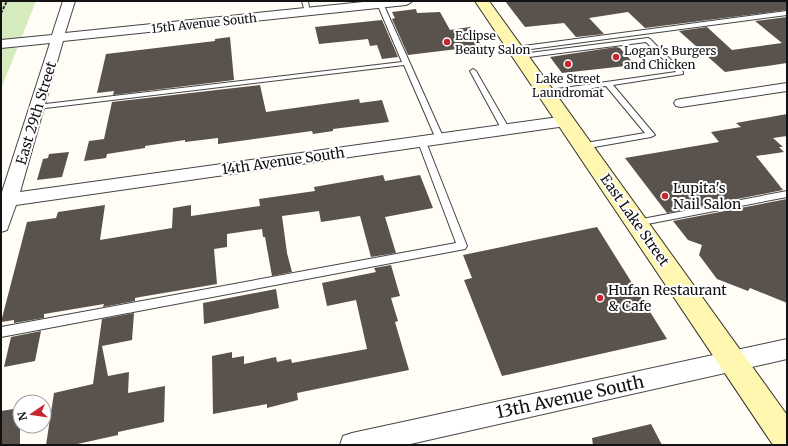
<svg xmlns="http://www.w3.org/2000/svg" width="788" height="446" viewBox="0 0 788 446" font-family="Merriweather,serif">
	<rect width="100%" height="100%" fill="#fffdf5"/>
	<!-- green -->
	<polygon fill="#d5ebbd" points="1,1 36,1 1,89"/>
	<!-- building -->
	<g fill="#5a524d">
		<polygon points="505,1 787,1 787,10 645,28 628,12 589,18 604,34 576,37 564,23 525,27"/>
		<polygon points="416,9 417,13 440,12 450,30 470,27 482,46 408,55 392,19 395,18 392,12"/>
		<polygon points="787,17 787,63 725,72 679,31 707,27 732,50 782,43 755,21"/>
		<polygon points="382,20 398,57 382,59 377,45 370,46 368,39 319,44 315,27"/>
		<polygon points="230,37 234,80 113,95 114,91 97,93 106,54 215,41 215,39"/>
		<polygon points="616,47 620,48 635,65 562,73 550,57"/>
		<polygon points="260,85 266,112 359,99 360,103 382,100 389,122 333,129 333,131 313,134 312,131 218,144 218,138 185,142 185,140 145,146 145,148 107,154 106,158 84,161 89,141 104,139 112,102"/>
		<polygon points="787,114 787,136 773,138 783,147 779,147 784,152 756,156 783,190 667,213 625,158 719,142 711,132 741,127 736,123"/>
		<polygon points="69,152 62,177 37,180 43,159 48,158 49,154"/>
		<polygon points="383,175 385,181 420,175 433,208 385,217 396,253 371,257 360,216 321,222 319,211 282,216 287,253 292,272 272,276 265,237 263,237 262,229 227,234 227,247 214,249 217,284 140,297 135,298 135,301 103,307 104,304 44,314 44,318 14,323 14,320 1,322 27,222 56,218 58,212 105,205 100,240 172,228 173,208 191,205 191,216 260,206 259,199 315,191 314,187"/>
		<polygon points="787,199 787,303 750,288 748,291 717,279 699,255 702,245 688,240 673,221"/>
		<polygon points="597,227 667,339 502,376 464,280 472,278 463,255"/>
		<polygon points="391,265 400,296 391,298 398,321 395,322 409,370 297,393 298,400 267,408 267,404 213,414 212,356 232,352 232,358 244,356 244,364 276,357 277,362 291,359 292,363 367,349 356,300 327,306 322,283 376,272 374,268"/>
		<polygon points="276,289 279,308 204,324 203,303"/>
		<polygon points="134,313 132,340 102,346 108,376 129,372 128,393 165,386 164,422 118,432 118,435 73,445 46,445 54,393 93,384 102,319"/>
		<polygon points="41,331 35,361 4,367 11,337"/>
		<polygon points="20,408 20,445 1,445 1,411"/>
		<polygon points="651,424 662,445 593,445 592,438"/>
	</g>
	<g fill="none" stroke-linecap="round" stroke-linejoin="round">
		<defs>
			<g id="lane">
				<polygon points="302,1 308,1 310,13 305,12"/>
				<polygon points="376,1 382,1 444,139 443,141 437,141 436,139 404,65 37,109 33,107 37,105 402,62"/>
				<polygon points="787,11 787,15 516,51 513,49 516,47"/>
				<polygon points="648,38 650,39 683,72 683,74 613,85 655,135 651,137 583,149 579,146 580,144 645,133 606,86 546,95 543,95 543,91 676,72 646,42 521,58 518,56 521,54"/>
				<polygon points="473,69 476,71 510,130 509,132 503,132 502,130 470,71"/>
				<polygon points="422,139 426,142 467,246 465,249 1,337 1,327 456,243 418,142"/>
				<polygon points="787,191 787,197 637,226 632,223 637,220"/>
			</g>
			<g id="street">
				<polygon points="63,1 75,1 65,33 373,1 412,1 410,3 406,5 63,41 20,192 566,116 571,118 574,121 571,124 566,126 16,205 7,230 1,232 1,195 50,43 1,48 1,40 52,35"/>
				<polygon points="787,83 787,91 681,107 676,106 674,103 676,100 681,99"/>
				<polygon points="787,339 787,359 406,445 340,445 343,436 352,433"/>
			</g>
			<polygon id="secondary" points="475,1 489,1 787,415 787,445 773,445"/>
		</defs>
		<!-- lane casing -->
		<use href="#lane" stroke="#444" stroke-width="2"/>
		<!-- street casing -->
		<use href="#street" stroke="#444" stroke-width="2"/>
		<!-- secondary casing -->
		<use href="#secondary" stroke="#333" stroke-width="2"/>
		<!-- path -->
		<polyline stroke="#333" stroke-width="2" stroke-dasharray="3 1.5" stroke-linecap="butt" points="1,13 7,1"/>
		<!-- lane -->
		<use href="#lane" fill="#fff" fill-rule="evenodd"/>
		<!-- street -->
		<use href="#street" fill="#fff" fill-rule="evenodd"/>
		<!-- secondary -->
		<use href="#secondary" fill="#fff6b0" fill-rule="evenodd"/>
	</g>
	<!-- markers -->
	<g fill="#c4262e" stroke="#fff" stroke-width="1.5">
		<circle cx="447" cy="42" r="4"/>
		<circle cx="616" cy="57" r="4"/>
		<circle cx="568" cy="64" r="4"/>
		<circle cx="665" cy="196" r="4"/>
		<circle cx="600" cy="298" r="4"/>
	</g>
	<g text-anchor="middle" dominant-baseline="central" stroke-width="4" stroke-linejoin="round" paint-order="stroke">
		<!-- far-street labels -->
		<g font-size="12" fill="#111" stroke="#fff">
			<text transform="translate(204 23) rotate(-6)">15th Avenue South</text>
		</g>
		<!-- far-poi labels -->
		<g font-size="12" fill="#111" stroke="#fff" text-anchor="start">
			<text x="455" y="35">Eclipse<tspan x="455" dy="14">Beauty Salon</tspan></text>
			<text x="624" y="50">Logan's Burgers<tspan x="624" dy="14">and Chicken</tspan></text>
			<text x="568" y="78" text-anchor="middle">Lake Street<tspan x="568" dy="14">Laundromat</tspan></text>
		</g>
		<!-- street labels -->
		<g font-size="14" fill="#111" stroke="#fff">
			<text transform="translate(36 113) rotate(-73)">East 29th Street</text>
			<text transform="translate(283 161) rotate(-8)">14th Avenue South</text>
			<text transform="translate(635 220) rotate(55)">East Lake Street</text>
		</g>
		<!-- poi labels -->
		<g font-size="14" fill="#111" stroke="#fff" text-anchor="start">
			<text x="673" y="188">Lupita's<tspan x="673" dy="16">Nail Salon</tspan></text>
			<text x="608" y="290">Hufan Restaurant<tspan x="608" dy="16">&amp; Cafe</tspan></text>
		</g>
		<!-- near-street labels -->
		<g font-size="17" fill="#111" stroke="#fff">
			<text transform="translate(570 397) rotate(-12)">13th Avenue South</text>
		</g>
	</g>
	<!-- border -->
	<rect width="788" height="446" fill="none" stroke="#111111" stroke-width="4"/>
	<!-- north arrow -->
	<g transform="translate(32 414) rotate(257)"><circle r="19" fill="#ffffff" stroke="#a0a0a0"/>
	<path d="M0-3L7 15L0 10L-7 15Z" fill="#c4262e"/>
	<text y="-6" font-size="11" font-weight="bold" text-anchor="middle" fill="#111111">N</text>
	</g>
</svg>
